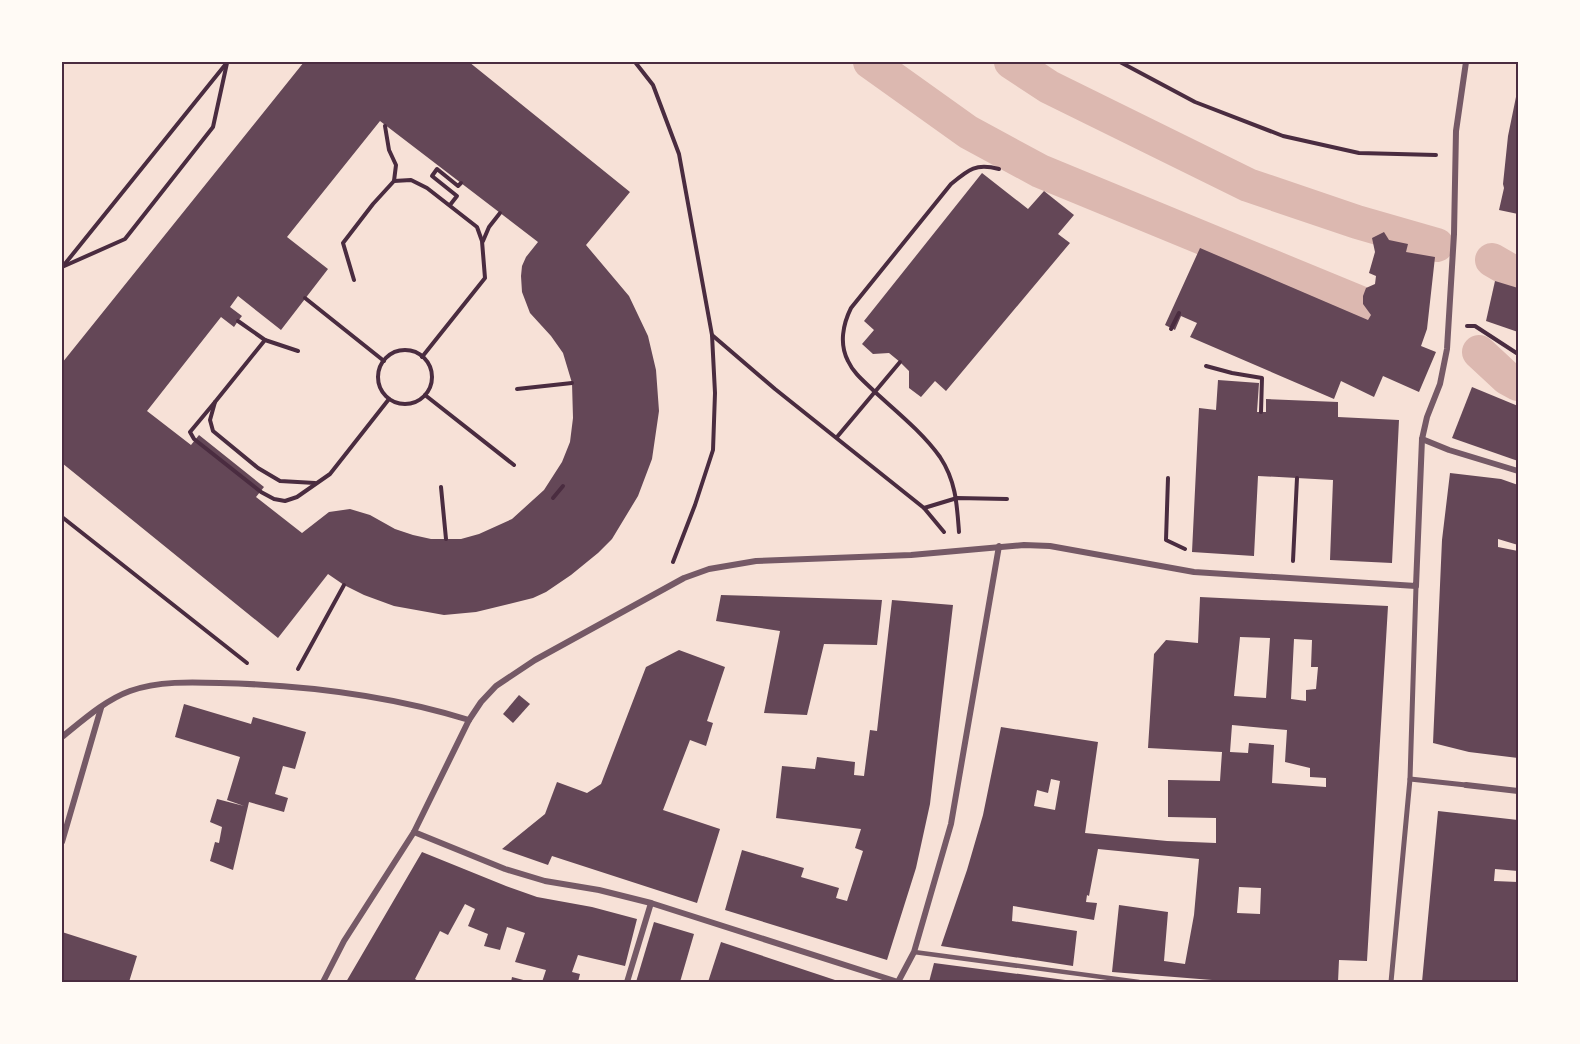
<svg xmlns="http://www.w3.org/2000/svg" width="1580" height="1044" viewBox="0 0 1580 1044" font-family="Lora,serif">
	<rect width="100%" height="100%" fill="#f7e1d7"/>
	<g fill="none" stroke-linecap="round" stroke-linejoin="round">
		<!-- canal -->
		<g stroke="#dcb8b0" stroke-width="34">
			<polyline points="870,62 968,132 1040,171 1363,304"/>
			<polyline points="1011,62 1049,87 1248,185 1357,222 1437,245"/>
			<polyline points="1492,260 1518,275"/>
			<polyline points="1479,352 1507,378 1518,384"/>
		</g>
	</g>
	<!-- building -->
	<g fill="#644757" fill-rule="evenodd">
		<path d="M304 62H469L630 192 586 245 629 296 648 336 656 370 659 411 652 459 638 496 612 539 598 553 571 575 546 592 533 598 476 612 444 615 394 606 364 595 344 585 328 574 278 638 62 463V363ZM380 121 538 242 526 257 522 266 521 276 522 292 530 313 551 336 563 353 572 383 573 418 570 442 562 462 544 490 512 519 479 534 461 539H431L413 535 395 529 370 515 350 509 329 512 302 533 256 497 264 487 199 435 191 445 147 411 221 317 234 327 238 321 242 316 230 307 238 296 281 330 328 269 287 237Z"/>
		<polygon points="1517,92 1518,92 1518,214 1499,210 1504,188 1503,184 1508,136"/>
		<polygon points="982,173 1028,209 1044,191 1074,215 1058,234 1070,243 946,391 935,381 921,397 909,388 909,371 900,362 889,353 873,354 862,344 874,330 864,321"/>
		<polygon points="1384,232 1389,240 1408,244 1406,252 1435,257 1427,329 1421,346 1436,352 1419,392 1383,376 1374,397 1341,381 1334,399 1190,337 1197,323 1181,316 1175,330 1165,325 1200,248 1368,320 1371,315 1363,304 1363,296 1366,288 1375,284 1376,276 1369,273 1375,252 1372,238"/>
		<polygon points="1495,281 1518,288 1518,332 1486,321"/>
		<polygon points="1218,380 1259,383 1257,412 1266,412 1266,399 1338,402 1338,417 1399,420 1392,563 1330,560 1333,480 1297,478 1258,476 1254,556 1192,552 1199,408 1216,410"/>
		<polygon points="1472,387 1518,406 1518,461 1452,438"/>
		<polygon points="1450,473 1501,479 1518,485 1518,545 1498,539 1498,547 1518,551 1518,575 1517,574 1516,588 1518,588 1518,758 1469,752 1433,743 1442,540"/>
		<polygon points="721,595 882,600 877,645 824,644 807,715 764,713 780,631 716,621"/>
		<path d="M1200 597 1388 606 1367 961 1339 960 1338 982H1237L1112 972 1119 905 1168 912 1164 961 1185 964 1194 915 1199 859 1098 849 1089 896 1087 895 1086 902 1097 903 1094 920 1013 906 1012 921 1077 931 1073 966 941 946 967 870 983 815 1001 727 1098 742 1085 833 1167 841 1216 843V818L1168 817V780L1220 781 1222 752 1148 748 1154 654 1166 640 1198 643ZM1240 637 1270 638 1266 698 1234 696ZM1294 639 1312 640 1311 667H1318L1316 689 1306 690V701L1291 699ZM1232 725 1287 730 1285 762 1310 768V777L1326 778V787L1272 783 1274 745 1249 743 1248 753 1230 752ZM1051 779 1060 781 1055 810 1034 806 1037 790 1048 793ZM1239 887 1261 888 1260 914 1237 913Z"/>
		<polygon points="892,600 953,605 930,804 916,868 887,960 725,910 742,850 804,868 801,877 839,888 836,898 847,901 863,851 855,848 861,829 776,818 782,766 815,769 817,757 855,762 854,775 864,776 870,730 877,731"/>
		<polygon points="679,650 725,667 707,721 713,723 706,746 690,740 663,810 720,829 697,903 552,856 548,865 502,849 545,814 557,782 587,793 601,784 646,667"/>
		<polygon points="519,695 530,704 513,723 503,714"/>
		<polygon points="184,704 251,724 253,717 306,732 295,769 283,766 275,794 288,798 284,812 249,802 233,870 210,861 215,842 219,843 222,827 210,822 217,799 244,806 227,800 240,757 175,737"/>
		<polygon points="1438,811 1518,820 1518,871 1495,869 1494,881 1518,882 1518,982 1422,982"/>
		<polygon points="422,852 506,886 537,897 592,907 637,919 625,966 578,955 572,972 580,974 578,982 542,982 546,970 515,962 525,933 507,927 500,950 484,946 488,934 468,926 475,909 465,904 448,935 440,931 415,979 420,982 346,982"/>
		<polygon points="654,922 694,934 680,982 636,982"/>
		<polygon points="62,932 137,956 129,982 79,982 71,980 70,982 62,982"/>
		<polygon points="721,942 841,982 708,982"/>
		<polygon points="934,963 1073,981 1073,982 929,982"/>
		<polygon points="512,977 531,982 511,982"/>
	</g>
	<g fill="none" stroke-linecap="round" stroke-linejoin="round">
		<!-- path -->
		<g stroke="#4a2c40" stroke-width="4">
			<polyline points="635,62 653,85 679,154 712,335 715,393 713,450 695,505 673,562"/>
			<polyline points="1120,62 1195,102 1283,136 1359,153 1436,155"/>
			<polyline points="394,181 411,180 427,188 477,227 482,241 485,278 422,357"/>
			<polyline points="450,205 457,196 432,176 437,169 458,186 461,183"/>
			<polyline points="483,241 489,227 500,213"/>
			<polyline points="64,265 225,65"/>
			<polyline points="62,267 125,239 213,127 227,63"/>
			<polyline points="354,280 343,243 373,204 394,181 396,165 389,150 385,126"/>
			<polyline points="305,298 384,361"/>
			<polyline points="238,321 265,340"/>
			<polyline points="1467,326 1475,326 1518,354"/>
			<polyline points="1171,329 1179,313"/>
			<polyline points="712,335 775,389 924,508 944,532"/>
			<circle cx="405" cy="377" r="27"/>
			<polyline points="298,351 265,340 215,402 210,420 213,431 258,468 280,481 315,483"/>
			<polyline points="1206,366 1232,373 1262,378 1261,412"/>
			<polyline points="517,389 572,383"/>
			<polyline points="425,395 514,465"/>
			<polyline points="215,402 190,432 194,439 261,492 274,499 285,501 297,497 330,474 389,399"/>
			<polyline points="837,437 900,362"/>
			<polyline points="1168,478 1166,540 1185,549"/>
			<polyline points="441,487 446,539"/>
			<polyline points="553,498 563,486"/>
			<polyline points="924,508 957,498 1007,499"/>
			<polyline points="62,517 247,663"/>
			<path d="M959 532C957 505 956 481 940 457 923 433 897 412 875 392 865 382 854 374 848 361 839 344 843 324 851 308L951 184C969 169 976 163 999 169"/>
			<polyline points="1293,561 1297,478"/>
			<polyline points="298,669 344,585"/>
		</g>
		<!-- service -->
		<polyline stroke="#755966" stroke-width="4.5" points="914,952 1139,982"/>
		<!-- pedestrian -->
		<g stroke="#755966" stroke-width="5">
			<polyline points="1410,779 1466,785"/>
			<polyline points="1391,982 1410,779 1416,586"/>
		</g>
		<!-- minor -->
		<g stroke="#755966" stroke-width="6">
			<polyline points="1422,439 1449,450 1518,471"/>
			<path d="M62 737C82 721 105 700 130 691 158 681 191 682 220 683 305 685 388 695 469 720"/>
			<polyline points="1466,785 1518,791"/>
			<polyline points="414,832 505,869 545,881 599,890 651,903 898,982"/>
			<polyline points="62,842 101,708"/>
			<polyline points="323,982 344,941 414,832 469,720 481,702 496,686 535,660 684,578 709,569 756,561 911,555 1024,545 1050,546 1194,572 1416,586 1422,439 1427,417 1440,384 1447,349 1454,234 1456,131 1466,62"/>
			<polyline points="627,982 651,903"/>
			<polyline points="898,982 914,952 951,824 999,546"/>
		</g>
	</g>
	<!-- border -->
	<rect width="1580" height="1044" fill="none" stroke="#fffaf5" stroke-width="126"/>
	<rect x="63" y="63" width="1454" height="918" fill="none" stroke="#4a2c40" stroke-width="2"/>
</svg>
